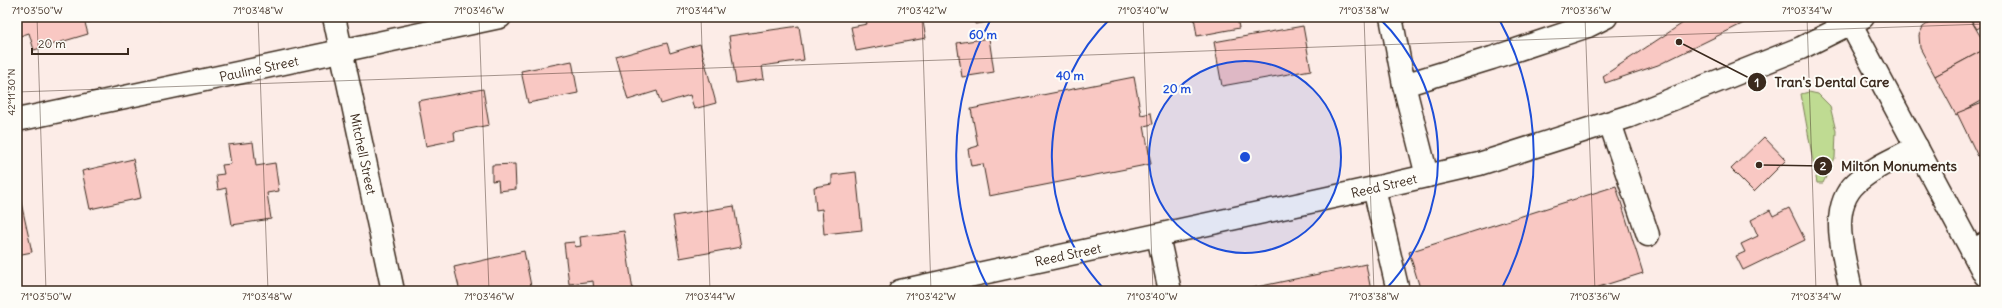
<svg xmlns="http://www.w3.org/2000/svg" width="2002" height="308" viewBox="0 0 2002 308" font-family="Delius,sans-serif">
	<rect width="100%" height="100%" fill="#fcece7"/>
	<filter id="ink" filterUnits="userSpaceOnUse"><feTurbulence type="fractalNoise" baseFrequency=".025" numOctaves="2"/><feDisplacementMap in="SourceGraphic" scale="8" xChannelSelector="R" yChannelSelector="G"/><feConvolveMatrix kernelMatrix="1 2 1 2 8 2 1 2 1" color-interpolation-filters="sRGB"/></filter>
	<g filter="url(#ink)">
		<!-- green -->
		<polygon fill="#bfdb92" stroke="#7d8258" points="1809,92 1818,94 1830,106 1836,131 1835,158 1823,183 1817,183 1801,94"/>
		<!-- building -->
		<g fill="#f9c8c3" stroke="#3b2a1e">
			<polygon points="17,17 100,17 101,19 85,23 88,34 34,50 29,33 17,37"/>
			<polygon points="157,17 178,17 158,20"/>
			<polygon points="865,17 922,17 926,38 856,51 851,27 867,24"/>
			<polygon points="974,17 1021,17 975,24"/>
			<polygon points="1194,17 1237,17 1239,28 1197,36"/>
			<polygon points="1692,17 1749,17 1750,20 1658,65 1605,83 1603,76"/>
			<polygon points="1938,17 1969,17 1985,44 1985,49 1935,76 1920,48 1919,35 1923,27"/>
			<polygon points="1969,17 1985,17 1985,24 1977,29"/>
			<polygon points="799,26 804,60 762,66 764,79 736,83 729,36"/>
			<polygon points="1303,26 1311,70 1222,86 1214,42"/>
			<polygon points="989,38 994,72 962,77 957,43"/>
			<polygon points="667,43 670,53 700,44 716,103 694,109 690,95 661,104 657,91 628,100 616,57"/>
			<polygon points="1985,49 1985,99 1956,115 1935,76"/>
			<polygon points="572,61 578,93 528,103 521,71"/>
			<polygon points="1134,77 1141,115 1151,113 1153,124 1144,126 1151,164 989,196 983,164 971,166 968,149 978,146 971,109"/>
			<polygon points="483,89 489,125 454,132 455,140 426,146 418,101"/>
			<polygon points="1985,102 1985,171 1957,113"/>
			<polygon points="1764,137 1786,160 1754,192 1731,169"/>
			<polygon points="253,142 256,166 275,163 279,191 267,193 271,219 232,225 226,188 218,190 216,175 224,174 222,165 231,164 228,145"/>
			<polygon points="133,159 141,198 90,209 82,171"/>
			<polygon points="515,164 516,189 499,191 498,180 492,181 492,165"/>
			<polygon points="856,172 862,230 824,234 822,209 816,210 814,187 832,184 832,175"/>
			<polygon points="1616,186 1643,273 1586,291 1415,291 1420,288 1409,252"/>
			<polygon points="17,198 20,198 32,252 17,255"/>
			<polygon points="734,206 741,247 680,258 673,216"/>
			<polygon points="1789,208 1805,240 1743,270 1736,256 1745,252 1741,244 1758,236 1751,220 1770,210 1773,216"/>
			<polygon points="624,231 633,291 594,291 593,281 569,284 564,243 574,242 575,247 581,246 580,237"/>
			<polygon points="524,251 532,291 460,291 454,267"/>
			<polygon points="1366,264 1371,291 1238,291"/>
		</g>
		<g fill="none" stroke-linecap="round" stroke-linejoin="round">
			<defs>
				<g id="minor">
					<polyline points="334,17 393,291"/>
					<polyline points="1391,17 1404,85 1427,176"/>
					<polyline points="1404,85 1492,58 1588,26 1606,17"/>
					<polyline points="17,120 500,17"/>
					<polyline points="1610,123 1648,235"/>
					<polyline points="1374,188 1398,291"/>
					<polyline points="1158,236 1170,291"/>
					<polyline points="1972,251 1985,244"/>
					<path d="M1851 291C1845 258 1827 209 1856 183 1873 167 1897 158 1917 147"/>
				</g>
				<g id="major">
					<polyline points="1847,17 1985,275"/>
					<polyline points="900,291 1374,188 1479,164 1630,116 1801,48 1863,17"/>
				</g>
			</defs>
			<!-- minor casing -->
			<use href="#minor" stroke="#3b2a1e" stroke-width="25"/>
			<!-- major casing -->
			<use href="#major" stroke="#3b2a1e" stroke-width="25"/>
			<!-- minor -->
			<use href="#minor" stroke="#fdfcf7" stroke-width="22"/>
			<!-- major -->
			<use href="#major" stroke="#fdfcf7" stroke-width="22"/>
		</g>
	</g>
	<!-- ticks -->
	<path fill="none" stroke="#3b2a1e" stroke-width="1" stroke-opacity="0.45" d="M37 17 46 291M258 17 268 291M479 17 489 291M701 17 710 291M922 17 931 291M1143 17 1153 291M1364 17 1374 291M1585 17 1595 291M1807 17 1816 291M17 92 1985 24"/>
	<!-- distance rings -->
	<circle cx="1245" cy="157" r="96" fill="#1d4ed8" fill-opacity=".12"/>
	<g fill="none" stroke="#1d4ed8" stroke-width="2">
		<circle cx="1245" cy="157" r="96"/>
		<path d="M1105 290A193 193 0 0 1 1112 17M1378 17A193 193 0 0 1 1385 290"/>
		<path d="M989 290A289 289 0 0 1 991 19M1499 19A289 289 0 0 1 1501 290"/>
	</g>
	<g text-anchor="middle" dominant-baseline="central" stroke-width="4" stroke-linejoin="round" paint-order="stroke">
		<!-- street labels -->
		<g font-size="13" fill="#3b2a1e" stroke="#fdfcf7">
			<text transform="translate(259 69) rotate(-12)">Pauline Street</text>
			<text transform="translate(363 154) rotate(78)">Mitchell Street</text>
			<text transform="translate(1384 186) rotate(-13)">Reed Street</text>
			<text transform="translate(1068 255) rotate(-12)">Reed Street</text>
		</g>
	</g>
	<circle cx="1245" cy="157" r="6" fill="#1d4ed8" stroke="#fdfcf7" stroke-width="2"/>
	<g font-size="12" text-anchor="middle" font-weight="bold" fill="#1d4ed8" stroke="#fdfcf7" stroke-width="4" stroke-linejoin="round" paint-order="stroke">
		<text x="983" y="39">60 m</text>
		<text x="1070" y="80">40 m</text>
		<text x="1177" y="93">20 m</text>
	</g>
	<!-- callouts -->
	<path fill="none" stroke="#3b2a1e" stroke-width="1.5" d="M1679 42L1757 82M1759 165L1823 166"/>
	<g fill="#3b2a1e" stroke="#fdfcf7" stroke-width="1.5">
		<circle cx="1679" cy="42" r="4"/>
		<circle cx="1759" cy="165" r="4"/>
		<circle cx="1757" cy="82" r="10"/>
		<circle cx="1823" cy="166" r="10"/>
	</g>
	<g font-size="12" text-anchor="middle" font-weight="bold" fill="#fff">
		<text x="1757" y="87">1</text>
		<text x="1823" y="170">2</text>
	</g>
	<g font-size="14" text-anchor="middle" font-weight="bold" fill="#3b2a1e" stroke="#fdfcf7" stroke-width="4" stroke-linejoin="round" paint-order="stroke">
		<text x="1832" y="87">Tran's Dental Care</text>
		<text x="1899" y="171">Milton Monuments</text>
	</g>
	<!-- margin -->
	<rect width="2002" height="308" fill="none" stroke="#fdfcf7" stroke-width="44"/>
	<!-- scale -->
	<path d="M32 48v6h96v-6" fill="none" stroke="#3b2a1e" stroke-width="2"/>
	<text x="38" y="48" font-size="12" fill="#3b2a1e" stroke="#fdfcf7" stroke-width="3" paint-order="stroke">20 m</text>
	<rect x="22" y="22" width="1958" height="264" fill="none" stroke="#3b2a1e" stroke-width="1.5"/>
	<g font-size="10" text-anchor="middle" fill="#3b2a1e">
		<text x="37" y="14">71°03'50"W</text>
		<text x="258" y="14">71°03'48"W</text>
		<text x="479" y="14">71°03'46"W</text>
		<text x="701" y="14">71°03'44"W</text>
		<text x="922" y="14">71°03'42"W</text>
		<text x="1143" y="14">71°03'40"W</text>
		<text x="1364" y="14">71°03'38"W</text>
		<text x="1586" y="14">71°03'36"W</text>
		<text x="1807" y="14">71°03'34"W</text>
		<text transform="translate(11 92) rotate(-90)" y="4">42°11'30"N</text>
		<text x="46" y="300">71°03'50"W</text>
		<text x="267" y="300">71°03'48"W</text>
		<text x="489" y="300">71°03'46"W</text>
		<text x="710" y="300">71°03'44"W</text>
		<text x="931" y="300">71°03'42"W</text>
		<text x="1152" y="300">71°03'40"W</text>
		<text x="1374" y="300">71°03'38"W</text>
		<text x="1595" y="300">71°03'36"W</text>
		<text x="1816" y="300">71°03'34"W</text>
	</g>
</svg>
